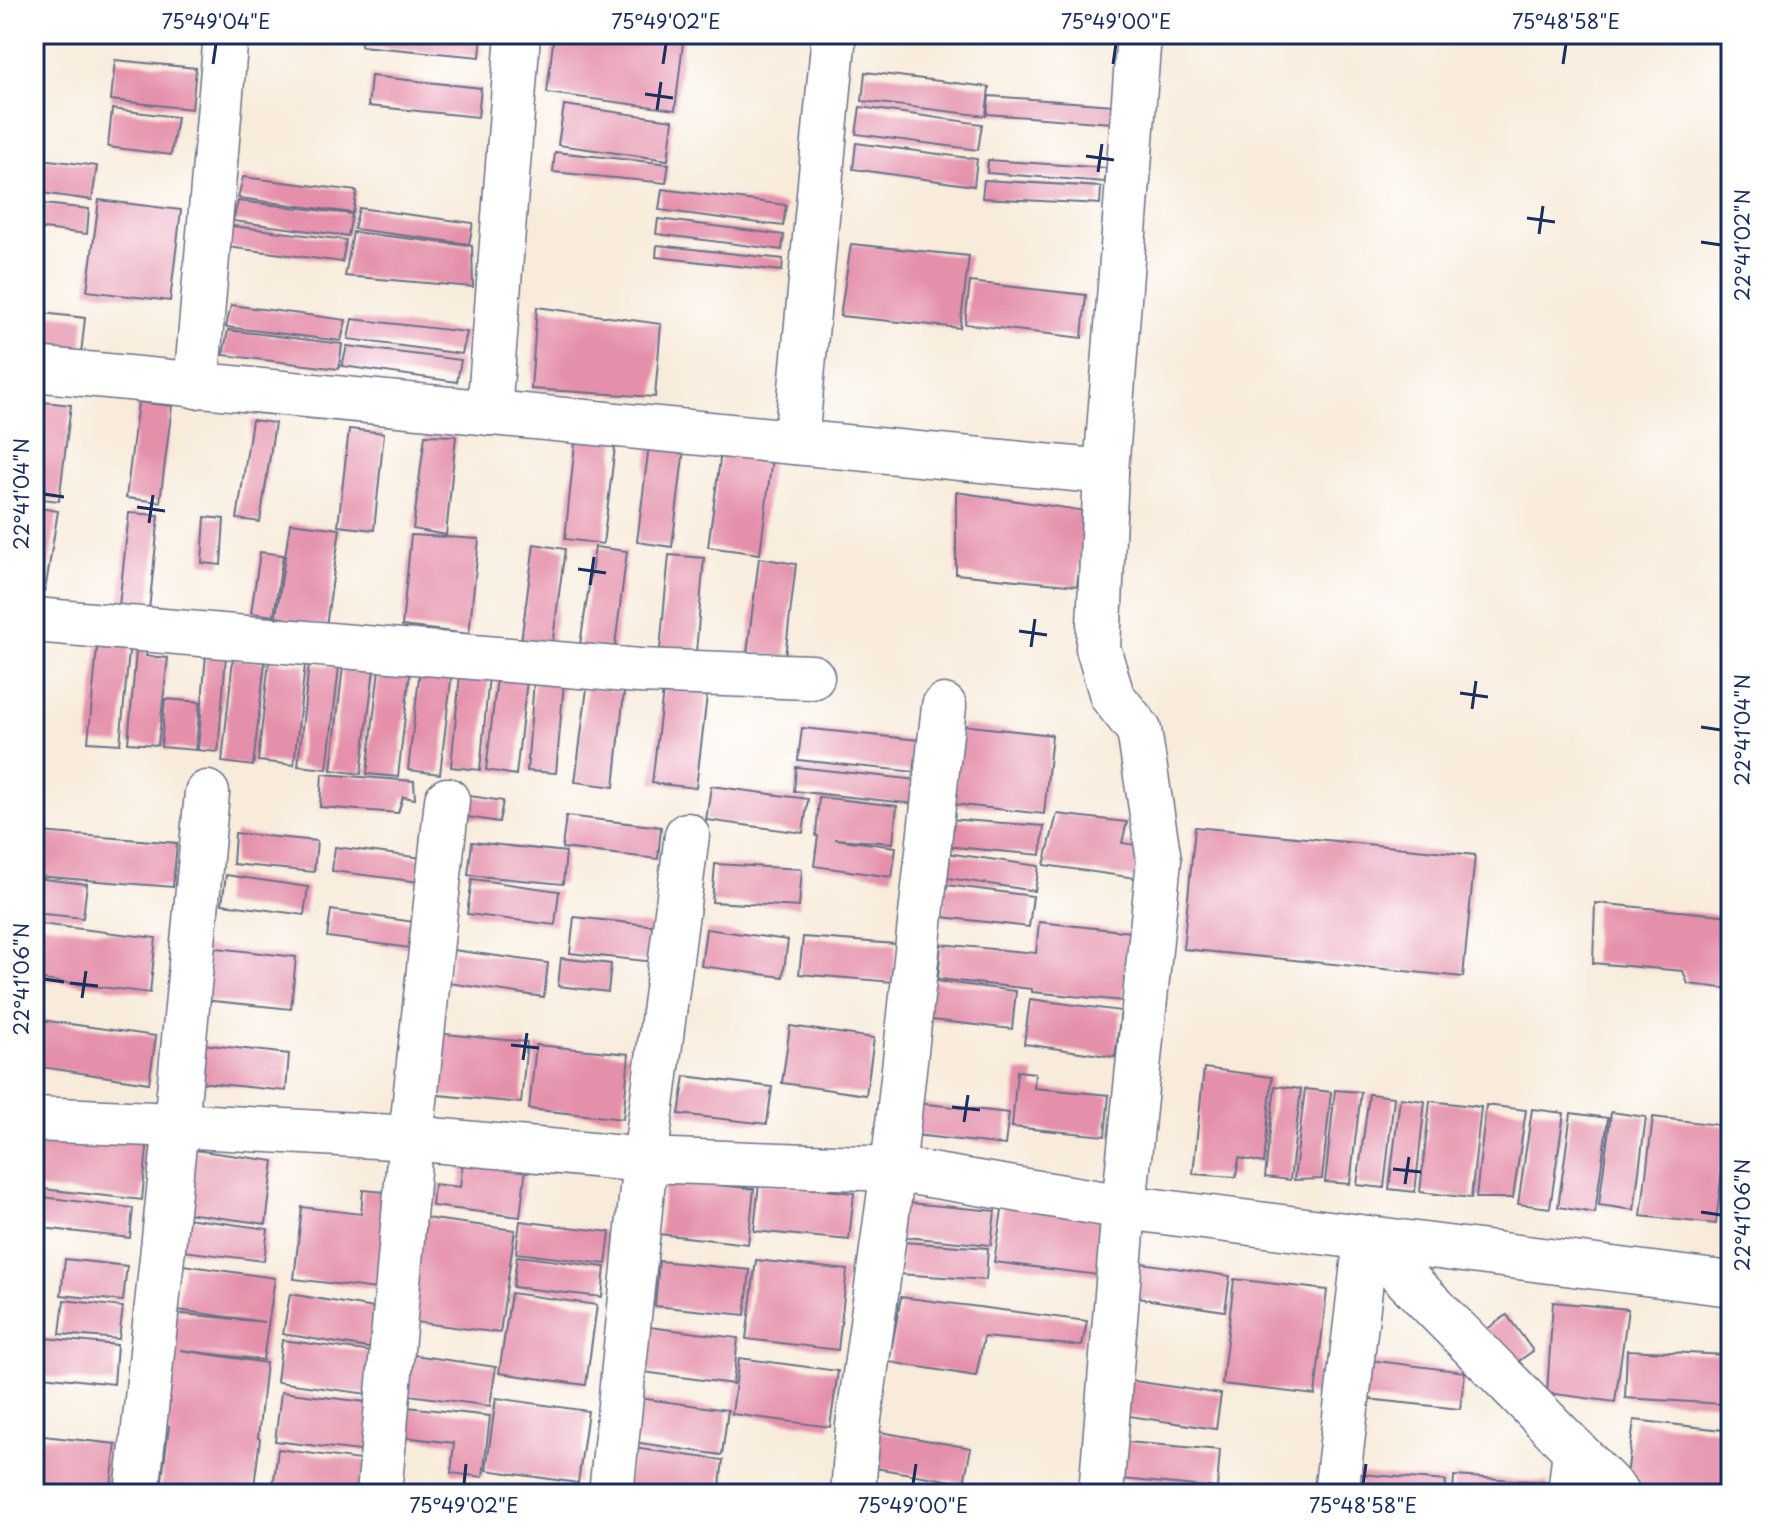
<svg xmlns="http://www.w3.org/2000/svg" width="1765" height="1528" viewBox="0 0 1765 1528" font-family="'Playpen Sans',sans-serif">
	<rect width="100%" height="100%" fill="#fff"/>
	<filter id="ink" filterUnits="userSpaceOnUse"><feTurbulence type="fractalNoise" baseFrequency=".0125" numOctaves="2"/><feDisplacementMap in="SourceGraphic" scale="16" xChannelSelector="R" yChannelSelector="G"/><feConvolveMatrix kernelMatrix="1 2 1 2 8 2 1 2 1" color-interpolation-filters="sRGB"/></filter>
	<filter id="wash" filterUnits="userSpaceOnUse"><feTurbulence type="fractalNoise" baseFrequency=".006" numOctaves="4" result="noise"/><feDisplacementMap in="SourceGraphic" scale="32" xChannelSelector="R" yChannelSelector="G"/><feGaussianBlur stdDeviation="1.8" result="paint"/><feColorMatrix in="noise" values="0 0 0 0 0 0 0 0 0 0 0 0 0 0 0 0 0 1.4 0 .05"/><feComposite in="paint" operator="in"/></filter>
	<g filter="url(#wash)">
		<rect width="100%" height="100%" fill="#f8ebda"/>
		<g id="blocks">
			<!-- building -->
			<g fill="#e590ab">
				<polygon points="362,34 482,34 480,57 361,46"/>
				<polygon points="554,34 684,34 675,110 547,93"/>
				<polygon points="115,60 196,68 192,109 111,100"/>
				<polygon points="865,72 989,87 986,116 862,101"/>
				<polygon points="371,76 481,88 478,117 368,106"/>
				<polygon points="989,96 1113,105 1112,123 987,114"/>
				<polygon points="564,105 673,120 668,160 558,145"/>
				<polygon points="860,107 982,124 978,150 856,134"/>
				<polygon points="112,109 177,117 171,155 108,147"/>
				<polygon points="856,143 977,159 974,186 853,169"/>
				<polygon points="555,152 669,164 666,183 553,172"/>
				<polygon points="34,158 97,166 92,200 34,192"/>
				<polygon points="988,160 1106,168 1105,182 987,173"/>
				<polygon points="243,177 357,191 353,213 238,198"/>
				<polygon points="984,180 1101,187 1100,204 982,198"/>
				<polygon points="662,189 786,205 783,226 659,210"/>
				<polygon points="99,200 181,210 170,301 87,291"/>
				<polygon points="238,201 352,214 348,236 233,221"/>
				<polygon points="34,203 89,209 87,234 34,228"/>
				<polygon points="359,208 473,223 469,244 354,229"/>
				<polygon points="658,219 784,235 782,250 656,234"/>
				<polygon points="232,226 346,240 342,262 227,247"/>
				<polygon points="353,232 472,246 473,287 345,276"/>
				<polygon points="851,244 969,256 960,328 840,316"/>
				<polygon points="657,245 783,259 782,271 656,257"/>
				<polygon points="970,282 1086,295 1082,338 965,324"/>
				<polygon points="231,305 346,320 341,341 226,327"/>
				<polygon points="537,307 661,324 655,397 531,389"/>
				<polygon points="34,312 85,318 81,354 34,348"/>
				<polygon points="352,319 467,332 462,354 348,339"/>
				<polygon points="228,330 342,344 339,369 223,355"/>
				<polygon points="347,346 461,360 457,382 342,366"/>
				<polygon points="34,401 71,405 59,501 34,498"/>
				<polygon points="138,402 172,406 160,502 126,498"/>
				<polygon points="252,420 275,423 260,522 237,519"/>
				<polygon points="349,429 384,433 374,530 338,526"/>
				<polygon points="576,434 616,439 603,544 565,539"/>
				<polygon points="425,435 456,436 446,535 413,529"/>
				<polygon points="649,445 684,449 672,547 637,542"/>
				<polygon points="721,452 772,458 760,554 708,547"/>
				<polygon points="956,492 1086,511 1077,586 956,574"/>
				<polygon points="34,507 58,511 45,591 34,589"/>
				<polygon points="129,513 159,515 149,610 119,606"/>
				<polygon points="205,517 224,519 221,565 202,563"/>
				<polygon points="290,523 340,529 326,626 276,617"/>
				<polygon points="411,535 479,539 469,634 402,626"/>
				<polygon points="534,544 565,549 552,646 521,641"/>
				<polygon points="595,547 627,551 614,654 579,651"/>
				<polygon points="260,552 283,555 274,616 251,613"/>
				<polygon points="669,555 704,558 696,653 660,649"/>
				<polygon points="759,558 796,564 785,657 747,653"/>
				<polygon points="98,639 130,642 120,744 88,742"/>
				<polygon points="137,640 149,642 146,656 168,658 158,745 128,743"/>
				<polygon points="206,654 226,656 218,752 198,750"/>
				<polygon points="233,658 265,662 253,766 222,762"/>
				<polygon points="269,661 305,665 294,765 258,761"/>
				<polygon points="309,664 339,667 327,769 298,766"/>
				<polygon points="343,666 374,669 361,774 331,770"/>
				<polygon points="379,669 410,673 398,777 367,774"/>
				<polygon points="420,669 452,672 440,774 408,770"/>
				<polygon points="460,674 489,676 480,770 451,767"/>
				<polygon points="665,674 709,679 696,788 652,783"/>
				<polygon points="497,677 527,680 516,775 486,770"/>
				<polygon points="534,680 564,682 556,773 527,771"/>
				<polygon points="587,688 624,692 614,787 575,782"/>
				<polygon points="165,699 200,702 196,750 161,747"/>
				<polygon points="962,725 1052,735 1044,814 953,804"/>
				<polygon points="802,728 919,740 915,772 798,760"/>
				<polygon points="796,767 917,780 915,804 794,791"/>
				<polygon points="322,774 414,781 415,799 403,797 398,813 320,807"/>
				<polygon points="711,786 808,799 803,833 706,820"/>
				<polygon points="464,795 503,801 499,822 461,816"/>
				<polygon points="819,797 897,806 893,843 835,839 896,847 892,877 814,866 818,836 816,836"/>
				<polygon points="1057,814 1127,822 1122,843 1142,846 1135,878 1044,865"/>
				<polygon points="566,816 661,827 658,859 562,848"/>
				<polygon points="948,819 1044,826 1041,855 945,846"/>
				<polygon points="1195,827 1475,855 1463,977 1183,949"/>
				<polygon points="40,832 177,843 173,887 36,876"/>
				<polygon points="235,833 317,841 314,872 233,864"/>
				<polygon points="472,842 566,852 563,884 468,875"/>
				<polygon points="335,847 423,858 420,882 332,871"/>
				<polygon points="939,852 1039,866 1035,891 935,876"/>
				<polygon points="715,864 802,869 799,907 712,902"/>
				<polygon points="226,875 308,887 304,915 222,904"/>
				<polygon points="34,878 87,884 83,918 34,913"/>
				<polygon points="472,879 559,891 555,925 467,914"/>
				<polygon points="947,885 1033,896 1029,927 943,917"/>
				<polygon points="1595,903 1731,916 1731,989 1688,984 1683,971 1593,963"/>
				<polygon points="331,910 414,922 410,948 327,937"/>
				<polygon points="574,917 658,926 655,962 570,953"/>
				<polygon points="1039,922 1131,932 1123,1001 1032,992 1032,989 938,979 941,944 1036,953"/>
				<polygon points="40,924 156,938 150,993 34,979"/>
				<polygon points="706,929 788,940 783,977 701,966"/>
				<polygon points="803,937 896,944 893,982 799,974"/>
				<polygon points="200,946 296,957 291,1009 194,999"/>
				<polygon points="453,950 548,963 544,997 448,983"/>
				<polygon points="561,958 611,964 608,992 558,986"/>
				<polygon points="928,980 1016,991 1012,1029 923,1019"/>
				<polygon points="1030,999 1121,1011 1115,1057 1024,1044"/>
				<polygon points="34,1019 156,1036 149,1083 34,1066"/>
				<polygon points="790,1026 874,1038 866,1095 782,1083"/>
				<polygon points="425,1032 527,1042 521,1103 418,1093"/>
				<polygon points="193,1043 289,1054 286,1091 189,1081"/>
				<polygon points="536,1045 629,1054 623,1119 529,1109"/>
				<polygon points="1204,1068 1272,1077 1264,1163 1239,1158 1236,1177 1193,1174"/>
				<polygon points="1017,1071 1035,1073 1034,1088 1109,1095 1105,1136 1012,1127"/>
				<polygon points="685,1076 772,1087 767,1124 679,1114"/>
				<polygon points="1275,1086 1301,1089 1290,1180 1265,1177"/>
				<polygon points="1305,1089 1331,1092 1322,1179 1294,1180"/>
				<polygon points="1335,1090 1361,1092 1350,1184 1325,1182"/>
				<polygon points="1369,1094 1394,1097 1384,1188 1357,1185"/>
				<polygon points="1400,1098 1425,1101 1415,1192 1389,1189"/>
				<polygon points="1430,1101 1481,1107 1471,1198 1420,1192"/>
				<polygon points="917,1103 1009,1113 1005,1145 914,1135"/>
				<polygon points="1486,1105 1526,1110 1513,1198 1476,1198"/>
				<polygon points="1532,1109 1564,1113 1550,1208 1518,1204"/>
				<polygon points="1611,1112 1646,1117 1634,1210 1599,1205"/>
				<polygon points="1571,1113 1608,1118 1595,1213 1558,1207"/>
				<polygon points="1653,1117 1727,1126 1716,1224 1641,1216"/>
				<polygon points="34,1126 148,1138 142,1200 34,1188"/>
				<polygon points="187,1149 274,1161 266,1224 179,1212"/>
				<polygon points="463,1160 526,1167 520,1217 432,1206 434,1184 460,1187"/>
				<polygon points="665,1179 754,1189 748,1244 659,1234"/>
				<polygon points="759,1183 854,1193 849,1240 754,1231"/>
				<polygon points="363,1190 396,1193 385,1290 294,1279 302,1207 361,1214"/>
				<polygon points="34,1196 133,1208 130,1238 34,1227"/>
				<polygon points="898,1202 995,1211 991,1245 895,1236"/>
				<polygon points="1003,1204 1103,1220 1098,1275 994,1262"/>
				<polygon points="411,1216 515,1230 500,1333 399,1320"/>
				<polygon points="178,1217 268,1229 264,1261 174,1250"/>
				<polygon points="520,1221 610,1232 606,1264 516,1253"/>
				<polygon points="902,1242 988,1248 986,1280 899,1274"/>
				<polygon points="517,1256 605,1267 602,1297 513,1287"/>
				<polygon points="65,1259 127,1266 123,1301 61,1295"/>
				<polygon points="756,1260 847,1270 838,1350 746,1339"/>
				<polygon points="659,1261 750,1270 745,1315 655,1306"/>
				<polygon points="1128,1261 1230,1276 1225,1311 1123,1296"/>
				<polygon points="183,1265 275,1278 263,1360 180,1350 266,1363 258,1438 260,1439 253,1494 160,1494 169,1426 165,1425 171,1386 167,1385 174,1313 264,1322 177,1310"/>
				<polygon points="1234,1279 1327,1290 1315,1395 1222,1384"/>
				<polygon points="511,1293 597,1305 586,1385 499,1373"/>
				<polygon points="290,1294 386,1310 380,1350 283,1334"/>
				<polygon points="901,1297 1087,1321 1082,1346 984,1337 976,1376 889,1362"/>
				<polygon points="64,1300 123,1307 119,1339 60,1334"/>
				<polygon points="1553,1302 1628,1309 1615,1402 1547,1393"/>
				<polygon points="1507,1315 1533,1351 1506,1370 1480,1334"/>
				<polygon points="649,1327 738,1338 733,1384 643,1372"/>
				<polygon points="34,1337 117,1345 114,1384 34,1375"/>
				<polygon points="282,1340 381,1353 375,1395 277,1382"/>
				<polygon points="1627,1350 1726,1355 1723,1404 1625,1398"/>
				<polygon points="400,1353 496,1367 490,1406 394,1393"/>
				<polygon points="739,1358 838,1371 830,1427 732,1414"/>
				<polygon points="1361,1359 1465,1372 1460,1409 1358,1398"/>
				<polygon points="1121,1379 1221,1394 1216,1429 1116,1414"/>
				<polygon points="281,1392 374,1403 368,1452 275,1441"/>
				<polygon points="496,1398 588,1411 578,1483 486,1470"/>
				<polygon points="639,1398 728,1410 722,1455 633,1442"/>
				<polygon points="398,1406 490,1416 483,1477 451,1473 454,1443 394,1436"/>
				<polygon points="1634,1420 1731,1431 1725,1494 1626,1484"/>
				<polygon points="869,1430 971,1448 964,1483 863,1466"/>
				<polygon points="34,1435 116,1444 110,1494 34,1494"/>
				<polygon points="1115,1441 1220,1450 1217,1488 1112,1478"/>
				<polygon points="632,1448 723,1460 719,1494 626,1494"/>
				<polygon points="278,1449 367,1461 363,1494 272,1494"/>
				<polygon points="1360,1474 1446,1481 1445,1494 1358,1494"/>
				<polygon points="1454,1476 1548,1482 1547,1494 1453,1494"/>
			</g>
		</g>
	</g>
	<g filter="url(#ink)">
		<use href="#blocks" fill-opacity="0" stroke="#687189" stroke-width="2"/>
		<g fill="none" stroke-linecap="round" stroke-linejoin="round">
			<defs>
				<g id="minor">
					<polyline points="34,369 1106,472"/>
					<polyline points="196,386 226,34"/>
					<polyline points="489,413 518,34"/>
					<polyline points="796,442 834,34"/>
					<polyline points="34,620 639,671 812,677"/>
					<polyline points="34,1119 176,1125 411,1138 645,1160 893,1169 1124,1207 1731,1284"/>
					<polyline points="1366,1238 1618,1494"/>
					<polyline points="137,1494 176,1125 207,793"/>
					<polyline points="379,1494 411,1138 447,800"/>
					<polyline points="611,1494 645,1160 687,835"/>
					<polyline points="853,1494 858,1426 893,1169 944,706"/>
					<polyline points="1101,1494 1124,1207 1159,860 1139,730 1112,696 1098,648 1106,472 1139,34"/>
					<polyline points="1336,1494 1366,1238"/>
					<polyline points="1570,1494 1575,1450"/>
				</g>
			</defs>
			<!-- minor casing -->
			<use href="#minor" stroke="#687189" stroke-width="47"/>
			<!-- minor -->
			<use href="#minor" stroke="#fff" stroke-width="44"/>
		</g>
	</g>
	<!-- ticks -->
	<path fill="none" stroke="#1b2f5e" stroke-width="3" d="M213 64 216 44M663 64 666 44M1113 64 1116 44M1563 64 1566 44M645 94 673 98M657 110 661 82M1086 156 1114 160M1098 172 1102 144M1527 218 1555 222M1539 234 1543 206M1701 242 1721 245M44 494 64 497M137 507 165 511M149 523 153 495M578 569 606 573M590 585 594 557M1019 631 1047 635M1031 647 1035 619M1460 693 1488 697M1472 709 1476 681M1701 727 1721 730M44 979 64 982M70 983 98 986M82 998 86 971M511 1045 539 1048M523 1060 527 1033M952 1107 980 1110M964 1122 968 1095M1393 1169 1421 1172M1405 1184 1409 1157M1701 1212 1721 1215M464 1484 466 1464M913 1484 916 1464M1363 1484 1366 1464"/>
	<!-- margin -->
	<rect width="1765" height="1528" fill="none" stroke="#fff" stroke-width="88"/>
	<rect x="44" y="44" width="1677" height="1440" fill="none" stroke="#1b2f5e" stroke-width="3"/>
	<g font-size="20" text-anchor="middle" fill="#1b2f5e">
		<text x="216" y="29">75°49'04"E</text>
		<text x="666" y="29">75°49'02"E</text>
		<text x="1116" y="29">75°49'00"E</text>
		<text x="1566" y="29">75°48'58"E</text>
		<text transform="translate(1743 245) rotate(-90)" y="7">22°41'02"N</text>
		<text transform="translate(22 494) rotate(-90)" y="7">22°41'04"N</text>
		<text transform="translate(1743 730) rotate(-90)" y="7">22°41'04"N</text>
		<text transform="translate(22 979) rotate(-90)" y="7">22°41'06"N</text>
		<text transform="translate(1743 1215) rotate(-90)" y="7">22°41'06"N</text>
		<text x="464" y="1513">75°49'02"E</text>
		<text x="913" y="1513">75°49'00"E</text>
		<text x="1363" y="1513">75°48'58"E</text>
	</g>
</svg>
